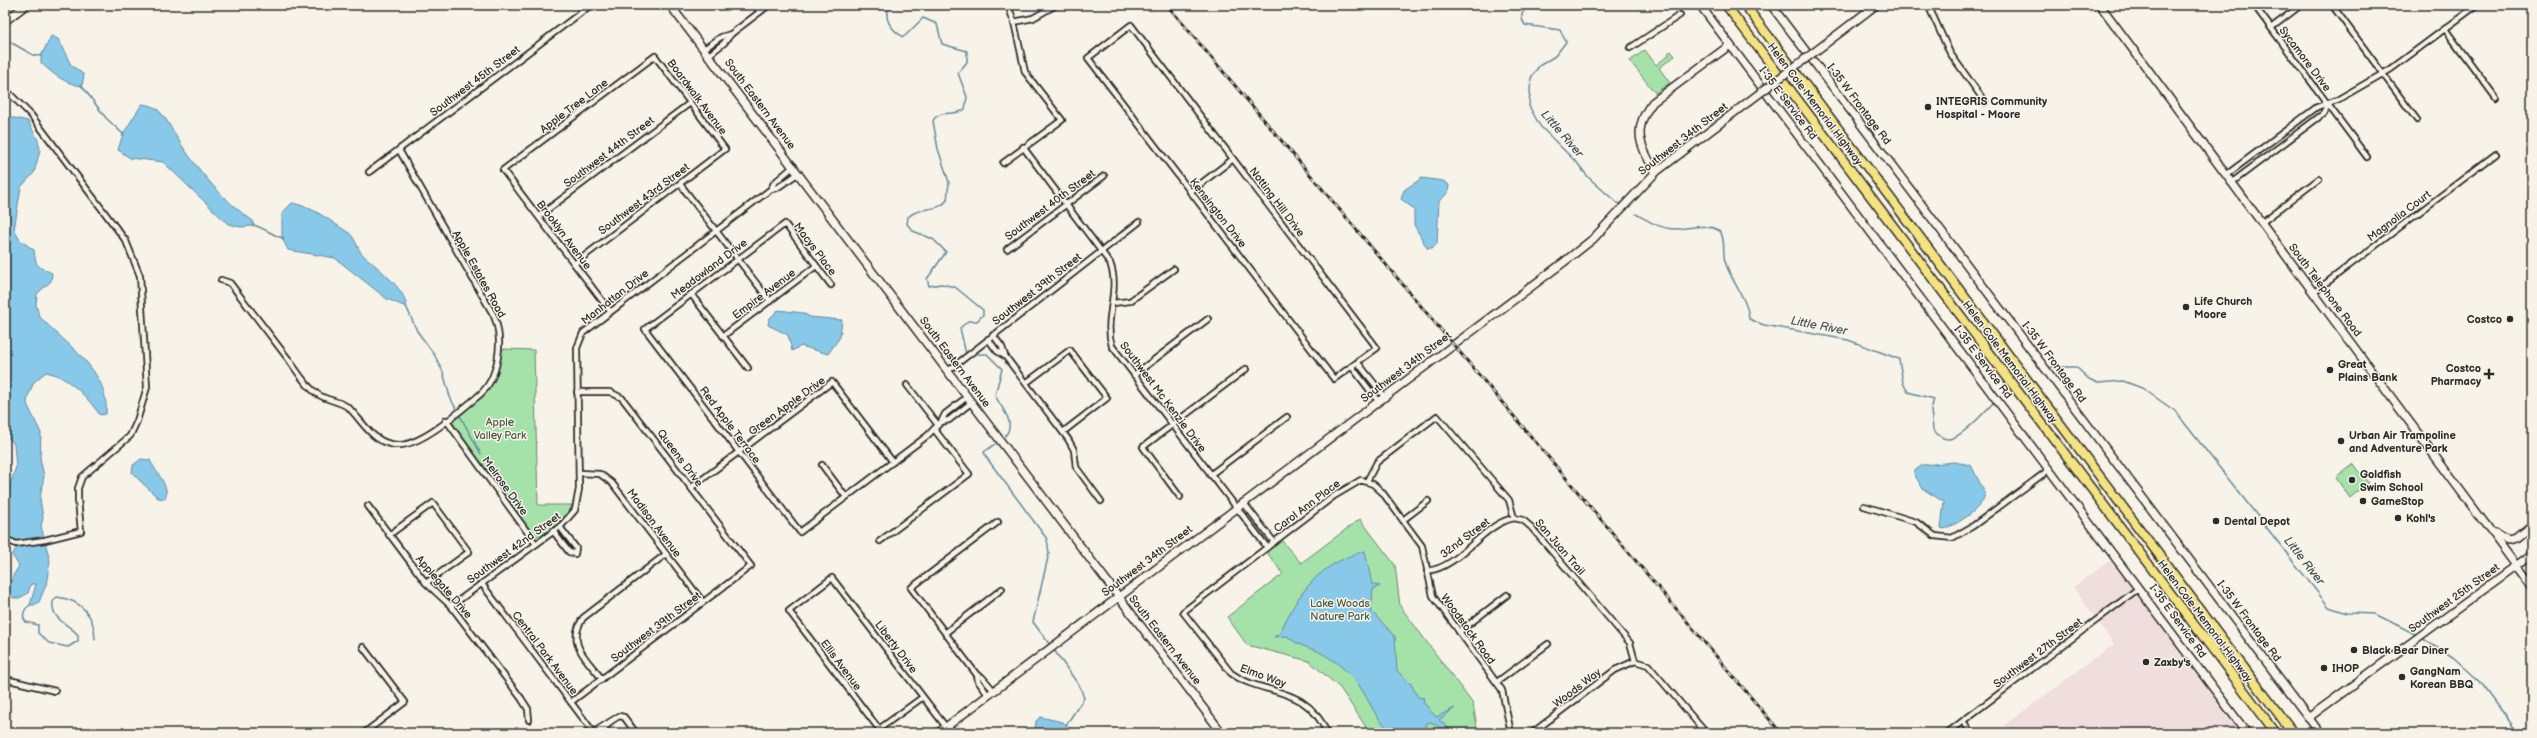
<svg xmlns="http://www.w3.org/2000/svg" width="2537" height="738" viewBox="0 0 2537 738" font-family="'Balsamiq Sans',sans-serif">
	<rect width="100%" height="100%" fill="#f7f3e8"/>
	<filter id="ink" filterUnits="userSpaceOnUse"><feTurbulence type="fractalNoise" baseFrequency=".025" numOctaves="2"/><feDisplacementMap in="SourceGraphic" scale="8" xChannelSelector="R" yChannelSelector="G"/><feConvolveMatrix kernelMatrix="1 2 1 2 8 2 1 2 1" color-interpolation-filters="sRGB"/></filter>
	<g filter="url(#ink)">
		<!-- built -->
		<polygon fill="#f0dddd" points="2111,560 2240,733 2011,733 2005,725 2114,644 2073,587"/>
		<!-- green -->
		<g fill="#a5e2a9" stroke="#68866a">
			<polygon points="1645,50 1656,65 1669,55 1668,53 1671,51 1675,56 1659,68 1670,83 1655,93 1630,61"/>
			<path d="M502 349 534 350 538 505H572L568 515 540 537 534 535 452 422 454 418C487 394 493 390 502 349Z"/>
			<polygon points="2354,464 2368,483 2350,498 2336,478"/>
			<polygon points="1360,519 1395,565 1400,606 1473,704 1478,733 1370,733 1340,688 1309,661 1247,645 1227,617 1283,574 1266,551 1281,540 1301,563"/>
		</g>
		<!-- water -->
		<g fill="#88c8e8" stroke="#63899c">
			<path d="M51 36 58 39 71 65 84 75 82 86C65 84 53 74 41 63V56Z"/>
			<path d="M142 104C150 105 156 107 161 113 169 122 174 134 181 144 200 173 225 202 253 221V226L240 227 228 224 163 162 130 158 118 150 123 134Z"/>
			<path d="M5 116 28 121 38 140 40 150 34 173 21 187 14 230 20 240 34 250C36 267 37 266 52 273L51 281 37 294 36 305 39 316C66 345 110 370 106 414L100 415C87 397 68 376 46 372L34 382 28 396 27 404 41 433 40 458 44 476 40 498 43 518 41 526 50 561 46 585 39 602 34 605H30L36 584H31L28 593 20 598H13L7 591 14 574 19 566 12 555 17 547 16 541 5 537 10 485 16 467 14 444 5 434Z"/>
			<polygon points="1422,178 1443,181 1449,185 1448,193 1439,201 1437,244 1432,248 1427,248 1414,225 1414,209 1401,199 1404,190"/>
			<path d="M292 203C314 207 330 221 349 233 355 237 357 248 362 254 374 265 408 290 406 307L387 299 335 258 288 250 282 238V213Z"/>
			<polygon points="778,310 803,313 810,317 842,320 840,337 828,354 801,346 792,351 788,335 768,325 769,319"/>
			<path d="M141 459 150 460C155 472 171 486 165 499L158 498 132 473 133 465Z"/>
			<path d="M1954 462 1971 465 1985 493C1984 508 1958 524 1944 529L1941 528 1944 502 1923 489 1914 474V471L1923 465Z"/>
			<path d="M1365 551 1372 584 1380 586 1373 589 1371 611 1395 636 1397 671 1411 684 1418 697 1424 698 1423 702 1436 717 1455 708 1439 720 1455 733H1449L1431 722 1426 724 1427 731 1423 733H1394C1374 721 1369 696 1354 679 1344 668 1330 657 1317 651 1306 647 1295 644 1287 636L1274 637 1280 633C1298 592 1320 563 1365 551Z"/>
			<polygon points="1040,717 1063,722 1075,733 1031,733 1035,730 1036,721"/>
		</g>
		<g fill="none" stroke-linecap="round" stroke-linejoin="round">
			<!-- stream -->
			<g stroke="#63899c" stroke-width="1.5">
				<path d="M892 5C880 17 892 30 903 37L906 35 923 18 937 24 942 44 967 51V62L958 73 967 97 965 109C956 117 938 109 933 121L938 149 949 182 947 200C938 213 921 205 908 217L907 224 913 231 933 239 946 252 927 279 929 286 941 284 955 287 983 310V315L977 321H968L960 328 966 354"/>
				<polyline points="1476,5 1496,7 1500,5"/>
				<path d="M1529 5C1522 12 1519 16 1525 25L1560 30 1566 42 1555 56 1539 66 1531 78 1529 106 1540 126 1578 164 1588 177 1617 203 1622 204"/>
				<polyline points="5,39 33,55 41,56"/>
				<polyline points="81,85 106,118 124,135"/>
				<path d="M1636 214C1647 220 1661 229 1674 229 1689 229 1705 222 1720 231 1726 240 1722 251 1725 261 1730 280 1748 299 1749 319L1764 325 1848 340 1899 359 1903 383 1908 392 1934 399 1931 410 1933 430C1936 433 1944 440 1949 439 1962 437 1984 413 1993 403"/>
				<path d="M253 225C263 227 277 238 284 238"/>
				<polyline points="406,306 417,331 434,354 443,372 450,397 457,411"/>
				<path d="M972 354H987L1002 369 995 395C1001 409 1017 422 1005 436"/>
				<polyline points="2051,367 2076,367 2089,379 2098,383 2123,381 2142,388 2175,411 2329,607 2347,613 2375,614 2417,635"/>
				<polyline points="459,414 481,454"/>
				<polyline points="995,444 984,452 986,457 1047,539 1049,553 1033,622 1050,645"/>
				<path d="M30 605C24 609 21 616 26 622L38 625V633L49 643 68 647 78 641V635C67 622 51 621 53 601L57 597C81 600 95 615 95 640"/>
				<polyline points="2422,638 2454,659 2482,684 2518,733"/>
				<polyline points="1054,650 1080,687 1084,698 1066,725"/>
			</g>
			<defs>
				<g id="street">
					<polyline points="755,5 760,12"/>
					<polyline points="1928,5 1950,53 1985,102"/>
					<polyline points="2254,5 2367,157"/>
					<polyline points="2332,5 2417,120"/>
					<polyline points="1014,22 1033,18 1056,5"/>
					<polygon points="1131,25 1377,348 1334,379 1088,58"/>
					<polyline points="2271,28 2301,5"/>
					<polyline points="2445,29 2496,98"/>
					<polyline points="1630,48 1680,15"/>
					<polyline points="704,49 721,37 731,34"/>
					<polyline points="709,55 724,43 731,34 769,5"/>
					<polyline points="5,89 31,115 126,241 140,276 147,387 137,421 130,436 82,477 78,488 78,500 81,531 45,540 16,544 5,539"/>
					<path d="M1023 147 1110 263C1121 291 1103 318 1112 346L1267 547"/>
					<polyline points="1003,163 1062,120 1025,72 1014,22 1008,5"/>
					<polyline points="369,172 591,5"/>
					<polyline points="2226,175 2317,107 2337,100 2391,69 2477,5"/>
					<polyline points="2231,183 2323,114 2328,105"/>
					<polyline points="680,184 770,301"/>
					<polyline points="771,189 774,183 794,166"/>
					<polyline points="1190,192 1233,159"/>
					<polyline points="539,216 690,103"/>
					<polyline points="2261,223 2319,179"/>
					<polyline points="1007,249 1104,176"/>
					<polyline points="574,264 725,149 655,56 503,170 610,311"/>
					<path d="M221 280 230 283C250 309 270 335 289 360 297 371 305 385 316 393 326 401 339 400 349 408 365 424 374 446 401 445 424 443 459 412 477 397 499 380 504 341 494 316L399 150"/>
					<polyline points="831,285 785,224 645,329 800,532 927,436 941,422 945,414 967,397"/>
					<polyline points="2313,293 2496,154"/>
					<polyline points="691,294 748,368"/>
					<polyline points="1113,303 1130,301 1174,269"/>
					<polyline points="993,335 1002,347 1005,356"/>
					<polyline points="723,336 816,266"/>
					<polyline points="988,339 997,351 1005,356 1068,439 1074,450 1076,467 1101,501"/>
					<polyline points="1358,363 1385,397"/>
					<polyline points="1352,367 1378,401"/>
					<polyline points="948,371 1139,222"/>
					<polyline points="1134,375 1208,319"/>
					<polyline points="1026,383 1070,350 1107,398 1063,432"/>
					<polyline points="907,385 938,425"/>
					<polyline points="446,420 536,544"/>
					<polyline points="941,422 949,420 972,402"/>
					<polyline points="822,465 846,497"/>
					<polyline points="579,473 600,474 612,483 703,602"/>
					<polyline points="1210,475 1287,417"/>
					<polyline points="1367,481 1377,462 1437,416 1509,500 1514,518 1523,520 1531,527 1630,643 1635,661"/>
					<polyline points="692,487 832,382 893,462"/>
					<polyline points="1180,497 1143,447 1246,369"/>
					<polyline points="1243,502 1274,542"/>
					<polyline points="368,506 426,583 451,606 521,698 528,709 529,720"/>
					<polyline points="1864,506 1916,522 1935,536 1952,538 1973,526 2050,469"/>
					<polyline points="1403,520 1428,501"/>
					<polyline points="553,531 569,552 575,554 576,548 560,527"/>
					<polyline points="389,535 433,503 469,552 426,583"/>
					<polyline points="880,541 969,474 934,429"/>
					<path d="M1427 571C1462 567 1480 525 1514 518"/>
					<polyline points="482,584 594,733"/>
					<polyline points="451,606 561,526 575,510 579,489 577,348 583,333 771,189 777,188 799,173"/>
					<polyline points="1459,632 1507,595"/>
					<polyline points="945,633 1002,589"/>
					<polyline points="363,647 405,702 364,733"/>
					<polyline points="977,675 982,677 994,691"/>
					<polyline points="5,679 55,691"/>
					<path d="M602 679C586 658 566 644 583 618L666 554"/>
					<polyline points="1497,682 1548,644"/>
					<polyline points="988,695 978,681 977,675 911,588 998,522"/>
					<polyline points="923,697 879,729 789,611 832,578 946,727"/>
					<polyline points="571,702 751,566 622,398 610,392 577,392"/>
					<polyline points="1963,721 1971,733"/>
					<polyline points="594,732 619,716 624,717 636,733"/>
					<polyline points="586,733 591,729"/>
					<polyline points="601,733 610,722"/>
					<path d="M1327 733C1306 683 1263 697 1231 673L1183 612 1334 496 1361 480 1373 484 1382 492 1422 546 1433 596 1502 690 1511 733"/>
					<polyline points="1532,733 1615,670 1635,661 1648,665 1706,733"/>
					<polyline points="1947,733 2139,588"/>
				</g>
				<g id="secondary">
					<polyline points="670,5 1222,733"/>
					<polyline points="1700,5 2247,733"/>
					<polyline points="1771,5 2320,733"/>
					<polyline points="2100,5 2532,587"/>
					<polyline points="5,21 26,5"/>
					<polyline points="1825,44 1876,5"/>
					<path d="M1656 172C1639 146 1632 128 1653 102L1730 45"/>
					<polyline points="2495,533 2509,540 2516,538 2532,525"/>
					<polyline points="2308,718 2528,557 2532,552"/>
					<polyline points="938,733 1564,262 1593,239 1656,172 1748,102"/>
				</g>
				<g id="highway">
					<polyline points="1726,5 2276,733"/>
					<polyline points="1745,5 2293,733"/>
				</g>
			</defs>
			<!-- street casing -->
			<use href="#street" stroke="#2b2b2b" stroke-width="8"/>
			<!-- secondary casing -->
			<use href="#secondary" stroke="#2b2b2b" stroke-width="10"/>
			<!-- highway casing -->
			<use href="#highway" stroke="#2b2b2b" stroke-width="11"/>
			<!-- street -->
			<use href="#street" stroke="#f7f3e8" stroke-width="4.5"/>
			<!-- secondary -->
			<use href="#secondary" stroke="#f7f3e8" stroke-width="7"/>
			<!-- highway -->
			<use href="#highway" stroke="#f4e382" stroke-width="8"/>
			<defs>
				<polyline id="rail" points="1167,5 1781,733"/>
			</defs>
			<!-- rail casing -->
			<use href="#rail" stroke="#2b2b2b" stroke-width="3"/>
			<!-- rail -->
			<use href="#rail" stroke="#f7f3e8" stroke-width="1.5" stroke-dasharray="4.5" stroke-linecap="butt"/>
			<defs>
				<polyline id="secondary-bridge" points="1748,102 1825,44"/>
			</defs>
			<!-- secondary-bridge casing -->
			<use href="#secondary-bridge" stroke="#2b2b2b" stroke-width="10" stroke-linecap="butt"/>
			<!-- secondary-bridge -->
			<use href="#secondary-bridge" stroke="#f7f3e8" stroke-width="7"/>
		</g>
	</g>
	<!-- markers -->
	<g fill="#2b2b2b" stroke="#f7f3e8" stroke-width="1.5">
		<circle cx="1928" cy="107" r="4"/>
		<circle cx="2186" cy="307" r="4"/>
		<circle cx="2510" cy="319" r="4"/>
		<circle cx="2330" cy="370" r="4"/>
		<path d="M2487 368h4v4h4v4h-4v4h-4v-4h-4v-4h4z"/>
		<circle cx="2341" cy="441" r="4"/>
		<circle cx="2352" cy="480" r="4"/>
		<circle cx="2363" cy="501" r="4"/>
		<circle cx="2398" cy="518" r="4"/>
		<circle cx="2216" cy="521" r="4"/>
		<circle cx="2354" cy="650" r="4"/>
		<circle cx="2146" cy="662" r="4"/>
		<circle cx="2324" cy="668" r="4"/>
		<circle cx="2402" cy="677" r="4"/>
	</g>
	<g text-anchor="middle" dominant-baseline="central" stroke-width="3" stroke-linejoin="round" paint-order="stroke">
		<!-- street labels -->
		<g font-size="11" fill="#2b2b2b" stroke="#f7f3e8">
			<text transform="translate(2305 59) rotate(53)">Sycamore Drive</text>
			<text transform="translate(475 81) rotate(-37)">Southwest 45th Street</text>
			<text transform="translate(697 97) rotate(53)">Boardwalk Avenue</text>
			<text transform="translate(1788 103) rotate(53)">I-35 E Service Rd</text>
			<text transform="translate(760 104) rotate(53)">South Eastern Avenue</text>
			<text transform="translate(1815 104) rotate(53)">Helen Cole Memorial Highway</text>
			<text transform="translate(1859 104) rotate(53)">I-35 W Frontage Rd</text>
			<text transform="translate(574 106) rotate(-37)">Apple Tree Lane</text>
			<text transform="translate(1683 139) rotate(-38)">Southwest 34th Street</text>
			<text transform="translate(609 152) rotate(-37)">Southwest 44th Street</text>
			<text transform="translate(644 199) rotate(-37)">Southwest 43rd Street</text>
			<text transform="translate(1277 202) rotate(53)">Notting Hill Drive</text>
			<text transform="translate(1050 205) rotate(-37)">Southwest 40th Street</text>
			<text transform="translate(1218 213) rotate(52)">Kensington Drive</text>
			<text transform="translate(2399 216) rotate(-37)">Magnolia Court</text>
			<text transform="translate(564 235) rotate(53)">Brooklyn Avenue</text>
			<text transform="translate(815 249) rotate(53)">Macys Place</text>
			<text transform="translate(709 269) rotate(-37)">Meadowland Drive</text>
			<text transform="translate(479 274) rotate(61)">Apple Estates Road</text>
			<text transform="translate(1037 289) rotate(-38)">Southwest 39th Street</text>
			<text transform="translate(2325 290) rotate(53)">South Telephone Road</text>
			<text transform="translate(764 294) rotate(-37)">Empire Avenue</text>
			<text transform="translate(615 297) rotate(-38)">Manhattan Drive</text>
			<text transform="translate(955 362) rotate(53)">South Eastern Avenue</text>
			<text transform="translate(1983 362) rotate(53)">I-35 E Service Rd</text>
			<text transform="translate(2010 362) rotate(53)">Helen Cole Memorial Highway</text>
			<text transform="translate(2054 362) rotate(53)">I-35 W Frontage Rd</text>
			<text transform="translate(1406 367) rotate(-37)">Southwest 34th Street</text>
			<text transform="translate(1163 397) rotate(53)">Southwest Mc Kenzie Drive</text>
			<text transform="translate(787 406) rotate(-36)">Green Apple Drive</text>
			<text transform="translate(730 425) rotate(53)">Red Apple Terrace</text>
			<text transform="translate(680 458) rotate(53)">Queens Drive</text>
			<text transform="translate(505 486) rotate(54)">Melrose Drive</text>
			<text transform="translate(1307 506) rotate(-37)">Carol Ann Place</text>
			<text transform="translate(654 523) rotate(53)">Madison Avenue</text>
			<text transform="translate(1465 538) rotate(-37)">32nd Street</text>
			<text transform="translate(1560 547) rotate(49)">San Juan Trail</text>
			<text transform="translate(514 548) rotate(-36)">Southwest 42nd Street</text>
			<text transform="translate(1147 561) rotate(-37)">Southwest 34th Street</text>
			<text transform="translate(444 587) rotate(49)">Applegate Drive</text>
			<text transform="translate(2454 598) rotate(-36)">Southwest 25th Street</text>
			<text transform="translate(2178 621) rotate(54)">I-35 E Service Rd</text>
			<text transform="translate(2205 621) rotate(53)">Helen Cole Memorial Highway</text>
			<text transform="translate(2249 621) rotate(53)">I-35 W Frontage Rd</text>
			<text transform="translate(656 627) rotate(-37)">Southwest 39th Street</text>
			<text transform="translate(1468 629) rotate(54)">Woodstock Road</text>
			<text transform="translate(1165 640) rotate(52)">South Eastern Avenue</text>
			<text transform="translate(896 647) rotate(53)">Liberty Drive</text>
			<text transform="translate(545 653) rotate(53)">Central Park Avenue</text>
			<text transform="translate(2038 653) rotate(-37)">Southwest 27th Street</text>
			<text transform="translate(841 665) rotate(53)">Ellis Avenue</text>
			<text transform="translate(1263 676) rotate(20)">Elmo Way</text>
			<text transform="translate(1577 688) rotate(-37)">Woods Way</text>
		</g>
		<!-- poi labels -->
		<g font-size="11" font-weight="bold" fill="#2b2b2b" stroke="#f7f3e8" text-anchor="start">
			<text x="1936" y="101">INTEGRIS Community<tspan x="1936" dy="13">Hospital - Moore</tspan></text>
			<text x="2194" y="301">Life Church<tspan x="2194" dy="13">Moore</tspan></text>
			<text x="2502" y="319" text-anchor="end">Costco</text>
			<text x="2338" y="364">Great<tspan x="2338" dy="13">Plains Bank</tspan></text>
			<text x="2481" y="368" text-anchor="end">Costco<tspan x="2481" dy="13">Pharmacy</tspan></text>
			<text x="2349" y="435">Urban Air Trampoline<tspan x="2349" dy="13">and Adventure Park</tspan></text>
			<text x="2360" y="474">Goldfish<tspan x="2360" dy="13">Swim School</tspan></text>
			<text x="2371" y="501">GameStop</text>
			<text x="2406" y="518">Kohl's</text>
			<text x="2224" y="521">Dental Depot</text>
			<text x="2362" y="650">Black Bear Diner</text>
			<text x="2154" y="662">Zaxby's</text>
			<text x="2332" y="668">IHOP</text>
			<text x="2410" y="671">GangNam<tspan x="2410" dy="13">Korean BBQ</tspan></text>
		</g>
		<!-- park labels -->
		<g font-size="11" fill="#4a594a" stroke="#f7f3e8">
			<text x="500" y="422">Apple<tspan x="500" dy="13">Valley Park</tspan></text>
			<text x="1340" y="603">Lake Woods<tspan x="1340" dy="13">Nature Park</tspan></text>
		</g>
		<!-- water labels -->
		<g font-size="12" font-style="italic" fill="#42525a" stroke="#f7f3e8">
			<text transform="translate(1562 134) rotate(49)">Little River</text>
			<text transform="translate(1819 326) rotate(11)">Little River</text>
			<text transform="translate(2304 561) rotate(52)">Little River</text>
		</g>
	</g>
	<!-- margin -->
	<rect width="2537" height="738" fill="none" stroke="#f7f3e8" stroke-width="20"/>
	<rect x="10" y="10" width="2517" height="718" fill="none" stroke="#2b2b2b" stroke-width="1.5" filter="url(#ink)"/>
</svg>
